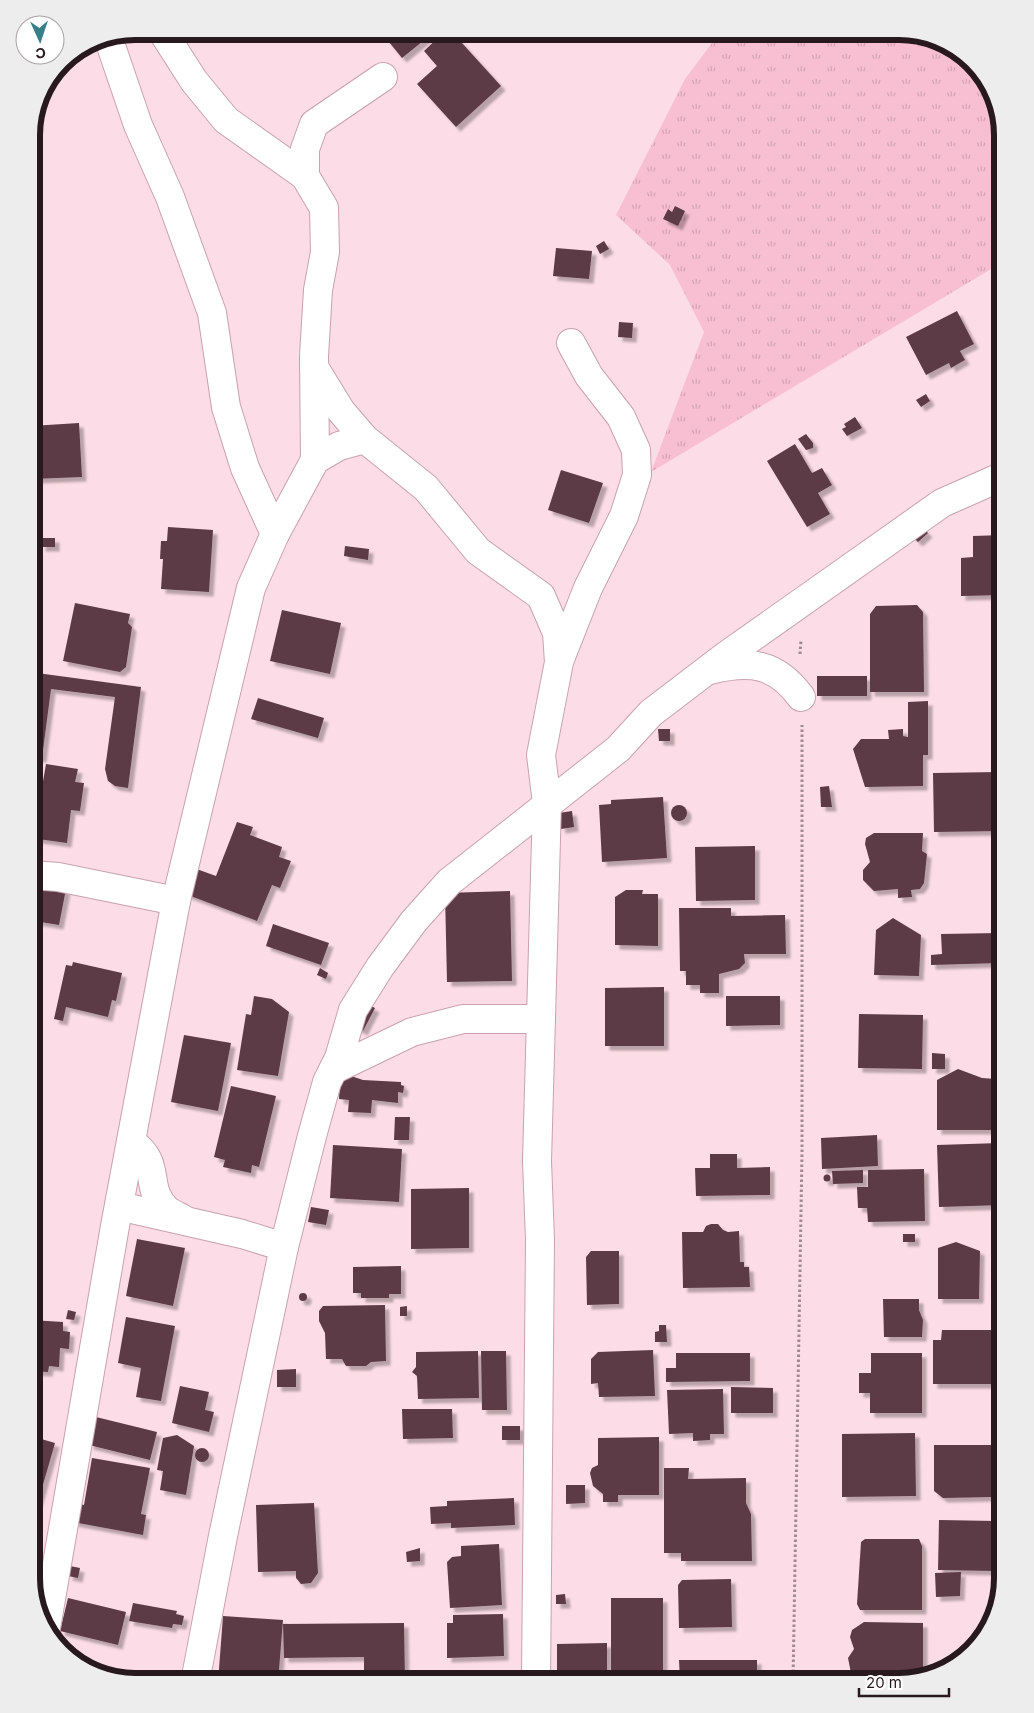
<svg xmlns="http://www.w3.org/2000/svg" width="1034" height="1713" viewBox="0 0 1034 1713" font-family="Inter,sans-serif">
	<defs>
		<pattern id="grass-tufts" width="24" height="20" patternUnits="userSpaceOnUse" patternTransform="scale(1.25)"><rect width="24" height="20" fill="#f8bfd2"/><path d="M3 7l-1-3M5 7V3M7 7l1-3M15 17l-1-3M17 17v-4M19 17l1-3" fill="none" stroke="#d5a4b4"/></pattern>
		<filter id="shadow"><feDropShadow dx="4.5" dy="4.5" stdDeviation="1" flood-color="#0004"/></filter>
	</defs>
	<rect width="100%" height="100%" fill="#fcdce6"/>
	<!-- grass -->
	<polygon fill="url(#grass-tufts)" points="721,31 906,31 957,49 992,89 1003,135 1003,262 651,472 704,332 670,265 616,215 685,79"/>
	<!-- building -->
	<g fill="#5b3b46" filter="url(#shadow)">
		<polygon points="380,31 427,31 428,37 402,58"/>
		<polygon points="445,31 451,31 501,86 456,127 417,84 437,66 424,51"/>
		<polygon points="675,206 685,211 678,226 663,219 668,209 672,212"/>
		<polygon points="604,241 609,249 600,254 596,246"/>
		<polygon points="556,248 592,251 589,279 553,276"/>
		<polygon points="957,311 974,344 960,351 965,360 951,368 949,363 926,375 906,337"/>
		<polygon points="619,322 633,323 632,338 618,337"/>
		<polygon points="926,394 930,401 921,407 916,400"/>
		<polygon points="855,417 862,428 847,436 842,429 846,427 844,424"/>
		<polygon points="79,423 82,477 32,479 31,426"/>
		<polygon points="806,434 813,443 813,448 806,450 798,439"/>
		<polygon points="795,444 812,473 822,468 832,485 818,493 830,514 807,527 767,461"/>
		<polygon points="561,470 603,483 589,523 548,510"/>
		<polygon points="921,526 928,533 918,542 911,535"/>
		<polygon points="168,527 213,530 209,592 161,589 163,559 160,559 161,541 167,541"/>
		<polygon points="1003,535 1003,595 961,596 961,558 973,557 973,536"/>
		<polygon points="42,538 55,538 55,547 41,547"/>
		<polygon points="345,546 369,549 368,560 344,556"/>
		<polygon points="75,603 130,614 128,623 132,627 126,667 120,672 63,661"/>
		<polygon points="917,605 923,612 924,692 870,692 870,614 876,606"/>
		<polygon points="282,610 341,623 330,674 270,661"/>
		<polygon points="37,673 141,687 128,788 115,786 108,781 105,769 115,697 51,689 42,758 31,757 31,711"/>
		<rect x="817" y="676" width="50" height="20"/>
		<polygon points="258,698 324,718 318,738 251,719"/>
		<polygon points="928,701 928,755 923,755 923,786 865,787 853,749 861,739 889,739 888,730 903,729 903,736 908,737 908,702"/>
		<polygon points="658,729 670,729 670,741 659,741"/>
		<polygon points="46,764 78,769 75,782 84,783 80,811 71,810 67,843 31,838 31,786 35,786 34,792 41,793"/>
		<polygon points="999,772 999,787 1003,787 1003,831 934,832 933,773"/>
		<polygon points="829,786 832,807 821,807 820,787"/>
		<polygon points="663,797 667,858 602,862 599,805 611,804 611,800"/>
		<circle cx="679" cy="813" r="8"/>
		<polygon points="572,811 574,827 561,829 559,813"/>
		<polygon points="237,822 253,827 250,835 282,847 279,857 291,861 280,888 272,885 257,921 180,892 191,867 216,876"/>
		<polygon points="874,833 923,833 922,851 927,854 924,883 920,889 911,890 912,897 898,898 898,889 874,891 863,880 863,870 870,862 865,844 866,838"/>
		<polygon points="755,846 755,900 696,901 695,847"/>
		<polygon points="31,883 66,889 59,925 35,921 39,898 31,897"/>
		<polygon points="626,890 643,890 642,894 658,894 658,946 615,945 615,897"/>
		<polygon points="510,891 512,981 447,982 445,893"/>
		<polygon points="679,908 731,908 731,916 785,915 786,954 744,954 745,963 739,969 719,974 719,993 700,993 700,985 686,985 686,971 680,971"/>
		<polygon points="893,918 921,935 919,976 874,975 876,930"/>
		<polygon points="273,924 329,943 321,965 266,946"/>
		<polygon points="999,933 1000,963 931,965 931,955 942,954 941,934"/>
		<polygon points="31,953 36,954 33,980 31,980"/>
		<polygon points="73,962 122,973 116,1001 112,1000 108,1017 66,1007 63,1021 54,1019 66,965 72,966"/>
		<polygon points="320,968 328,973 326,979 317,975"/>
		<polygon points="664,987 664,1046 605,1046 605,988"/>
		<polygon points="254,996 272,999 289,1012 278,1076 237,1070 246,1014 251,1015"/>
		<polygon points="726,996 780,996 780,1025 726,1026"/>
		<polygon points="365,1003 375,1008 363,1031 354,1026"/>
		<polygon points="859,1014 923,1015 922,1069 858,1068"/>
		<polygon points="184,1035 231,1043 218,1111 171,1102"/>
		<polygon points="932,1053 945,1054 945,1069 932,1069"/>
		<polygon points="958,1069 982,1078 996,1079 995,1130 937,1130 937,1080"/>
		<polygon points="351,1076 363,1080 401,1082 401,1085 404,1086 403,1093 398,1092 398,1103 372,1100 371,1113 348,1112 349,1100 339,1099 340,1081"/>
		<polygon points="231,1086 276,1096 259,1167 252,1165 251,1173 223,1167 225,1160 214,1157"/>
		<polygon points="395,1117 410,1117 409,1140 394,1140"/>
		<polygon points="1000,1131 1003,1131 1003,1205 939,1207 937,1145 1000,1143"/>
		<polygon points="877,1135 878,1166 822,1169 821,1138"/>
		<polygon points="333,1145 402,1149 399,1202 330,1198"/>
		<polygon points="710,1154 737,1154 737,1168 770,1167 770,1195 696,1196 695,1168 710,1168"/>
		<polygon points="924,1169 925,1221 868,1222 867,1208 858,1208 857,1187 868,1187 868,1170"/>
		<polygon points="863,1170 863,1183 833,1184 832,1171"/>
		<circle cx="827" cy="1178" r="3.5"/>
		<polygon points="469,1188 469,1248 411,1249 411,1189"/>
		<polygon points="311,1207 329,1210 326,1225 308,1222"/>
		<polygon points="711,1224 718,1224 723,1230 728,1232 739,1231 740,1262 744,1262 744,1267 749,1267 750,1287 683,1288 682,1232 703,1232 706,1226"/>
		<rect x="903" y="1234" width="12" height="8"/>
		<polygon points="137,1239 185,1248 173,1306 126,1296"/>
		<polygon points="956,1242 980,1251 979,1299 938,1299 938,1248"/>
		<polygon points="591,1251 619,1251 619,1304 587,1305 586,1257"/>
		<polygon points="401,1266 401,1294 389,1294 389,1298 361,1298 361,1293 353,1293 353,1267"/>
		<circle cx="303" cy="1297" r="4"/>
		<polygon points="883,1299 919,1299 919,1310 923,1320 922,1337 884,1337"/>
		<polygon points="385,1305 386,1361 371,1362 366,1366 346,1366 342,1359 326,1359 325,1333 319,1321 319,1311 323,1306"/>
		<polygon points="407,1306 407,1316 400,1316 400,1307"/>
		<polygon points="68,1310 76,1312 74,1320 66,1319"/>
		<polygon points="126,1317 175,1326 161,1401 136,1397 141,1368 118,1363"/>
		<polygon points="31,1320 63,1322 63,1331 70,1332 69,1349 60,1348 59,1367 49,1366 48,1372 31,1371"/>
		<polygon points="659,1325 666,1325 667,1342 655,1342 655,1332 659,1331"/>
		<polygon points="942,1330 1003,1330 1003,1384 933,1384 933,1340 941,1340"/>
		<polygon points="653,1350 655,1396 599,1397 598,1383 591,1384 591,1359 598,1352"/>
		<polygon points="478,1351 479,1398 418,1399 417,1376 412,1372 416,1367 416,1352"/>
		<polygon points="481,1351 506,1351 507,1410 482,1410"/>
		<polygon points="676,1353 750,1353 750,1381 666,1382 666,1368 676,1368"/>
		<polygon points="871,1353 922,1353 922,1413 870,1413 870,1393 859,1393 859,1373 871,1373"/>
		<polygon points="296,1369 296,1387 277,1387 277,1370"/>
		<polygon points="180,1386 209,1392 205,1410 214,1412 209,1432 172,1423"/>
		<polygon points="731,1387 773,1388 773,1413 731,1413"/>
		<polygon points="723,1389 724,1434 710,1434 710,1440 693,1441 693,1433 669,1434 667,1390"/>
		<polygon points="402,1409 452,1409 453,1438 403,1439"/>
		<polygon points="96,1417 157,1432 150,1460 89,1445"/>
		<rect x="502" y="1426" width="18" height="14"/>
		<polygon points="915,1433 916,1496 842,1497 842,1434"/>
		<polygon points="177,1435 194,1446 186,1495 160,1490 163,1471 157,1470 163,1438"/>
		<polygon points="31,1436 55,1443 38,1502 31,1500"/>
		<polygon points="659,1437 659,1495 618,1495 618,1502 603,1502 603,1494 593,1486 590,1473 592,1468 598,1465 598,1438"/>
		<polygon points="934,1445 1003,1445 1003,1493 996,1493 994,1497 943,1498 934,1491"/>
		<circle cx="202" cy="1455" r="7"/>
		<polygon points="92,1458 150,1468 141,1514 146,1515 143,1535 73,1522 77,1503 84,1505"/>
		<polygon points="664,1468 689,1468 688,1479 746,1478 746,1503 751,1514 752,1561 681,1561 681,1553 664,1553"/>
		<polygon points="566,1485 585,1485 585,1503 566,1504"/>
		<polygon points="514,1498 515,1525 451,1528 451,1523 431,1524 430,1507 447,1506 447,1501"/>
		<polygon points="314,1503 318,1573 311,1583 301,1584 296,1578 296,1571 258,1572 256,1505"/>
		<polygon points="939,1520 996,1521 996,1571 938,1570"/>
		<polygon points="865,1539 919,1539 922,1546 922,1610 860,1610 857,1604 861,1542"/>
		<polygon points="499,1544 502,1605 450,1608 447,1562 452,1557 461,1556 461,1546"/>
		<polygon points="420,1548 420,1561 407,1562 406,1552"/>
		<polygon points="70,1566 80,1568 78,1578 68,1576"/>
		<polygon points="961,1572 960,1596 936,1597 935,1573"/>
		<polygon points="731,1579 732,1627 679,1628 678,1585 682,1580"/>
		<polygon points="565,1594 566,1604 556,1604 556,1595"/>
		<polygon points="68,1598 126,1612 118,1645 60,1631"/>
		<rect x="611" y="1598" width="52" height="77"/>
		<polygon points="133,1603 177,1611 176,1614 184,1616 182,1625 173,1624 172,1628 129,1621"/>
		<polygon points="503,1614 504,1656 447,1658 447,1623 453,1623 453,1615"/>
		<polygon points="223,1616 283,1620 278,1682 218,1682"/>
		<polygon points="864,1622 923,1623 923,1676 857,1677 851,1673 848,1658 854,1649 850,1637 852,1630"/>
		<polygon points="404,1623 405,1682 364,1682 364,1657 284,1658 283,1624"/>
		<polygon points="607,1643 607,1675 557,1676 557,1644"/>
		<polygon points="679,1660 757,1660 757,1682 680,1682"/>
		<rect x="550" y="1677" width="35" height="5"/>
	</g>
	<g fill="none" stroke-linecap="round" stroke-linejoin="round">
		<defs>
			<g id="minor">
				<polyline points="162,31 194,81 226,120 305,176 324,208 325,252 318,290 314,356 315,460"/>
				<polyline points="108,37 138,125 170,197 212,313 226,407 245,468 275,534"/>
				<polyline points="305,176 305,149 314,124 383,77"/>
				<polyline points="314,367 341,411 365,439"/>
				<polyline points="560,659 588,588 624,516 637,475 636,450 621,417 589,376 571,343"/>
				<path d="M710 670C750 660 776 663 801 697"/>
				<polyline points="31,875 58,877 176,901"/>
				<polyline points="333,1070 412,1032 463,1019 541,1019"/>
				<path d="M131 1142C163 1163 143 1187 166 1209 170 1213 178 1216 183 1219"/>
				<polyline points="119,1206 242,1234 284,1247"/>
				<polyline points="46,1628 115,1226 176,901 251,588 275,534 315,460 339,446 365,439 426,488 478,551 541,596 557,633 559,662 541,755 547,803 537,1161 540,1240 536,1682"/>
				<polyline points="195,1682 223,1536 284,1247 312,1136 327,1082 339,1058 353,1010 380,967 414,921 449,882 618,749 651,713 727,655 942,503 1003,476"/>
			</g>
		</defs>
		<!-- minor casing -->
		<use href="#minor" stroke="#c9a2ae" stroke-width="30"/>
		<!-- path -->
		<g stroke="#a18991" stroke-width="3" stroke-dasharray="2.5 2.5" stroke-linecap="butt">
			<polyline points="800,654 801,640"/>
			<polyline points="793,1682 802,1153 802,725"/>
		</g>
		<!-- minor -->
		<use href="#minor" stroke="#fff" stroke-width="28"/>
	</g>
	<!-- crop -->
	<path d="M0 0H1034V1713H0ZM135 40H899A95 95 0 0 1 994 135V1578A95 95 0 0 1 899 1673H135A95 95 0 0 1 40 1578V135A95 95 0 0 1 135 40Z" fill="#eeeded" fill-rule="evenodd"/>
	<path fill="none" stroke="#27191e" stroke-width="6" d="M135 40H899A95 95 0 0 1 994 135V1578A95 95 0 0 1 899 1673H135A95 95 0 0 1 40 1578V135A95 95 0 0 1 135 40Z"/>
	<!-- north arrow -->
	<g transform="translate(40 40) rotate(177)"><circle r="24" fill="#ffffff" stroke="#a9a3a5"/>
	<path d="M0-4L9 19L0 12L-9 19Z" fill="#377e88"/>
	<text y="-8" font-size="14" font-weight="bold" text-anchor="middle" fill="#27191e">С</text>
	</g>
	<!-- scale -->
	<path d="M859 1688v8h90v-8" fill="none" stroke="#27191e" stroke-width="2.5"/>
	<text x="866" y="1688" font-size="15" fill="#27191e" stroke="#ffffff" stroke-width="4" paint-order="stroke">20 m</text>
</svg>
